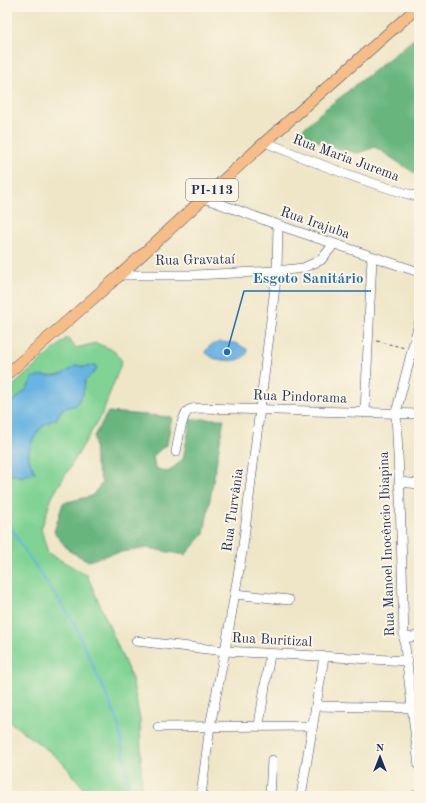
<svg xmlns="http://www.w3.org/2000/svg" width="426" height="803" viewBox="0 0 426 803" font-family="'Old Standard TT',serif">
	<rect width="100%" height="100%" fill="#fcf5e5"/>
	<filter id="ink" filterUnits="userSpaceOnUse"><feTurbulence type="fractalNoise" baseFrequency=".025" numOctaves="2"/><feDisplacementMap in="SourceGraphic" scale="8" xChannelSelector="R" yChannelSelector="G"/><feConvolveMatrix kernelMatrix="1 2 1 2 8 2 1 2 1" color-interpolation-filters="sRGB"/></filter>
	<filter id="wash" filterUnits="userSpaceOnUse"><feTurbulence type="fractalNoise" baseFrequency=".012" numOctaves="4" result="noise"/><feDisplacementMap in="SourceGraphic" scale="16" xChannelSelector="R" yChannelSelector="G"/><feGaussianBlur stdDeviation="0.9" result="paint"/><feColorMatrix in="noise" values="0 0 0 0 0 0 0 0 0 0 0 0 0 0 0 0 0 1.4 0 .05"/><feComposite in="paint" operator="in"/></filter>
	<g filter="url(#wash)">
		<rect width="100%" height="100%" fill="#efe6c8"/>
		<!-- green -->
		<polygon fill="#80d394" stroke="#4e8179" points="67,338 76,348 96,343 113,350 122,361 102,414 52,497 41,529 48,553 87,575 132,679 140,720 142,796 88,796 86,791 63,763 49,751 7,720 7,391"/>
		<!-- forest -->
		<g fill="#68b57e" stroke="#42726e">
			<polygon points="419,35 419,176 375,147 358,153 343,150 297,134 324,110"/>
			<polygon points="108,412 172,417 167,444 153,456 155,468 168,472 183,459 191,419 224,419 204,534 185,555 147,548 110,554 89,561 69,551 54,532 63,503 92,496 102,483 95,461 94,436"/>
		</g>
		<!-- water -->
		<g fill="#69b4e2" stroke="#4272a0">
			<path d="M219 342 235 343 247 349V353C241 363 227 361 217 359 213 359 209 355 205 352L210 346Z"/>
			<path d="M77 365 83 367 95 365 97 367 95 371 85 381 83 394 76 405 62 409 56 420C42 420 27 445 29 458 30 464 34 468 35 473L25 475 23 477 14 475 7 476V406L27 389 32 378C43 373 48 378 60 375 66 373 71 368 77 365Z"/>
		</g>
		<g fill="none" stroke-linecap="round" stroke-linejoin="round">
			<!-- stream -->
			<polyline stroke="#69b4e2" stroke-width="2" points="7,519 21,545 72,619 118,721 130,796"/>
		</g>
	</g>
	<g filter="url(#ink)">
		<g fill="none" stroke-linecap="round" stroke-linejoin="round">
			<defs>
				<g id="minor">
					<path d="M265 142C315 163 366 183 419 197"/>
					<polyline points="204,198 278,225 419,272"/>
					<polyline points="120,275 194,275 277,271 303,268 321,260 334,244"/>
					<polyline points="419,323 396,413 400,497 404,638 419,766"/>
					<polyline points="365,413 372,257"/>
					<path d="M176 452C178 443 181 415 189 410 193 408 198 408 202 408L419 414"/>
					<polyline points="400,482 419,484"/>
					<polyline points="235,594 289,600"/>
					<polyline points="404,638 419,636"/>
					<polyline points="136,641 225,651 408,661"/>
					<polyline points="317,706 413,708"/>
					<polyline points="259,725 270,654"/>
					<polyline points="158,727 313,726"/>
					<polyline points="201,796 210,726 225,651 243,546 277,271 278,225"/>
					<polyline points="270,796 272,760"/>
					<polyline points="301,796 324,657"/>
					<polyline points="414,796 419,795"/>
				</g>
				<polyline id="major" points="7,374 120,275 265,142 418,7"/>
			</defs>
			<!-- minor casing -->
			<use href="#minor" stroke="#3b4a6e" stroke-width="10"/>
			<!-- major casing -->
			<use href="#major" stroke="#3b4a6e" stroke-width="12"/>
			<!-- path -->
			<polyline stroke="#3b4a6e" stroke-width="1" stroke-dasharray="3 3" stroke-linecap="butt" points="377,341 405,348"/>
			<!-- minor -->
			<use href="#minor" stroke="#fff" stroke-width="9"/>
			<!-- major -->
			<use href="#major" stroke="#f7bd88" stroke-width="11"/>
		</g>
	</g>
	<g text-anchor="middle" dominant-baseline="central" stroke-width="4" stroke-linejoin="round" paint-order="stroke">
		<!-- shield labels -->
		<rect fill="#fcf5e5" stroke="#5e6a86" stroke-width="1" x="186" y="179" width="52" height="22" rx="3"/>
		<g font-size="13" font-weight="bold" fill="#1b2f5e">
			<text x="212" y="190">PI-113</text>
		</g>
		<!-- street labels -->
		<g font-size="14" fill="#1b2f5e" stroke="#fcf5e5">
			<text transform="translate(346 158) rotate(20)">Rua Maria Jurema</text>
			<text transform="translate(315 223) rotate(19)">Rua Irajuba</text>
			<text transform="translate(195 260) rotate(-1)">Rua Gravataí</text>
			<text transform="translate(300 397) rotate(2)">Rua Pindorama</text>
			<text transform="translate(233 510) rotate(-82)">Rua Turvânia</text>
			<text transform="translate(387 544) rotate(-92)">Rua Manoel Inocêncio Ibiapina</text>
			<text transform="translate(272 640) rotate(3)">Rua Buritizal</text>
		</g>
	</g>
	<!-- callouts -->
	<path fill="none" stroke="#1f6fb2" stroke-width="1.5" d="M227 352L244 291H371"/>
	<circle fill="#1f6fb2" stroke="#fcf5e5" stroke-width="1.5" cx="227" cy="352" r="4"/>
	<g font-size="15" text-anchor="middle" font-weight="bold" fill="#1f6fb2" stroke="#fcf5e5" stroke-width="4" stroke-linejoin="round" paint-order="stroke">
		<text x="308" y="283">Esgoto Sanitário</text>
	</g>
	<!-- margin -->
	<rect width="426" height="803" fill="none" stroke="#fcf5e5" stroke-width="24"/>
	<!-- north arrow -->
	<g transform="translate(380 757)" stroke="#fcf5e5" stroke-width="3" paint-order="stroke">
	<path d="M0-3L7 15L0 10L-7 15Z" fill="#1b2f5e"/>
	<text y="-6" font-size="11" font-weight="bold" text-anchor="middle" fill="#1b2f5e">N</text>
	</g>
</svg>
